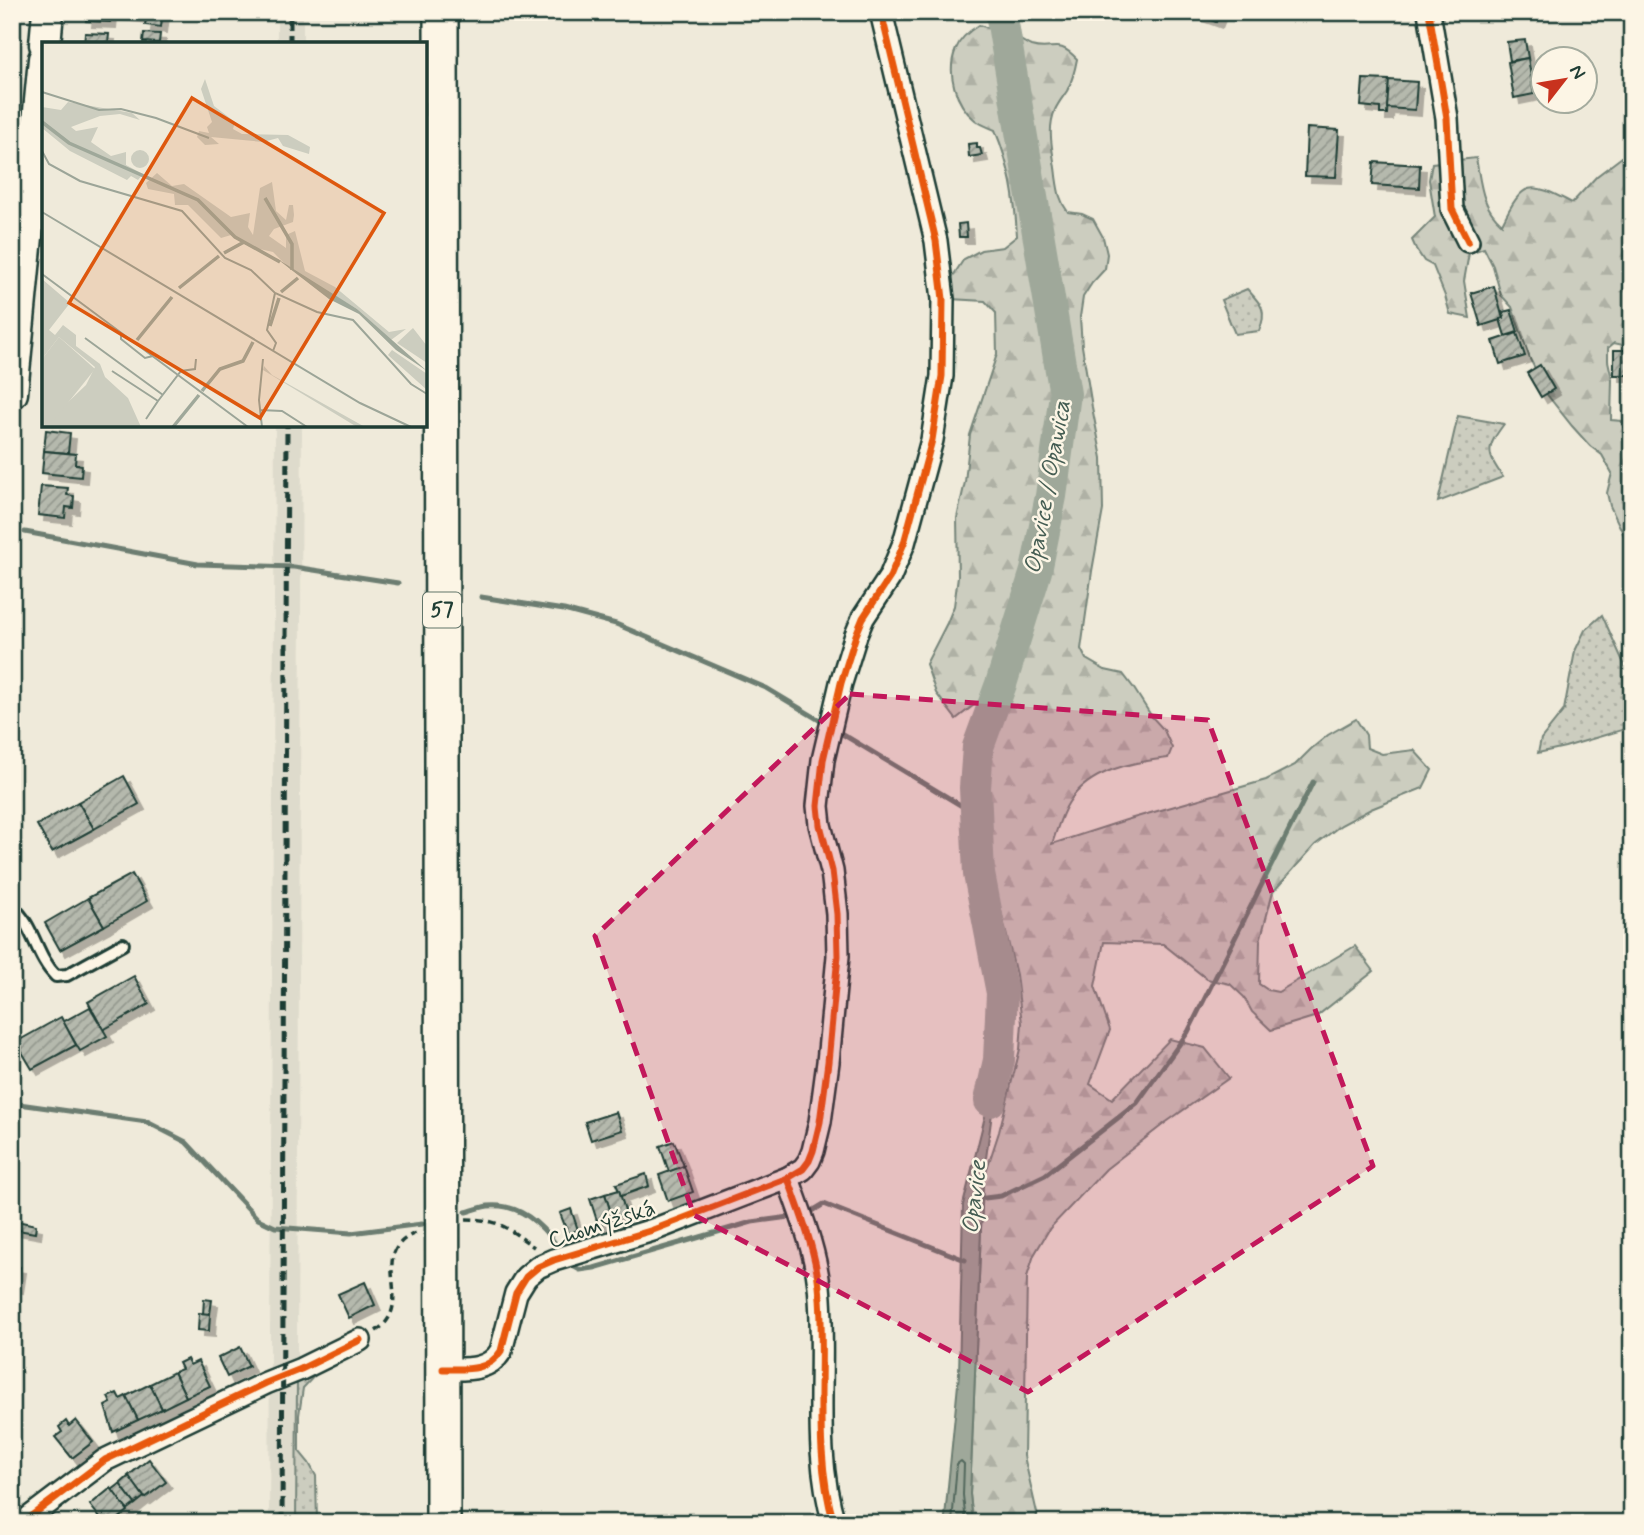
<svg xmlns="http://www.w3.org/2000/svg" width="1644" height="1535" viewBox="0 0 1644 1535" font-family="Mynerve,sans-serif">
	<defs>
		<pattern id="grass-dots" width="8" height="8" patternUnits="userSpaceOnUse" patternTransform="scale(1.75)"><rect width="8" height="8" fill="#cccdbf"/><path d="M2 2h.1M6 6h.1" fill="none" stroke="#afb1a5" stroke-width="1.8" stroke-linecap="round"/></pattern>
		<pattern id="forest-firs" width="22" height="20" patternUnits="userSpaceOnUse" patternTransform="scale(1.75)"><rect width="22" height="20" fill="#cccdbf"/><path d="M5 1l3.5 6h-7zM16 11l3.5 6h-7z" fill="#afb1a5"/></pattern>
		<pattern id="building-hatch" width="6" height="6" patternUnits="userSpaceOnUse" patternTransform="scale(1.75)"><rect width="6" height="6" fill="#b5b9ad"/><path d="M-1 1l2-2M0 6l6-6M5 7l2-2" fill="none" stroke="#93988e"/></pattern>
		<filter id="shadow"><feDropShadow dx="6" dy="6" stdDeviation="0" flood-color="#0004"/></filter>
	</defs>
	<rect width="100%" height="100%" fill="#efeada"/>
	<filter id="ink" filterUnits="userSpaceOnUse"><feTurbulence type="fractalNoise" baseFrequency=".0143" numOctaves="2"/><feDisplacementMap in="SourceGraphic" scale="14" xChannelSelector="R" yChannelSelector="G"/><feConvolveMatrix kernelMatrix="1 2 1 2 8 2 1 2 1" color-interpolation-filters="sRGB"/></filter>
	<g filter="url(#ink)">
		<!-- built -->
		<g fill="#dedbcc">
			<rect x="277" y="12" width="26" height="32"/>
			<polygon points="275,425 302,425 296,1523 269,1523"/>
		</g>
		<!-- grass -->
		<g fill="url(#grass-dots)" stroke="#76857a" stroke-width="2">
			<path d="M1247 289C1261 304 1268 310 1259 331L1235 334 1221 300Z"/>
			<path d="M1458 416 1504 424C1486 448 1486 453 1503 477L1438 502Z"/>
			<polygon points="1602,615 1626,668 1632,691 1632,727 1565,747 1538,753 1541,739 1564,710 1575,651 1585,630"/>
			<polygon points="318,1372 303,1388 299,1415 299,1451 309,1463 316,1476 317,1523 296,1523 297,1381"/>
		</g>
		<!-- forest -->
		<g fill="url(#forest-firs)" stroke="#76857a" stroke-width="2">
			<path d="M979 25C991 29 1004 33 1016 38 1022 40 1026 44 1031 46 1054 53 1056 37 1077 59 1075 70 1072 81 1067 91 1063 97 1058 103 1055 110 1046 131 1054 154 1056 176 1058 190 1059 200 1068 212L1082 214 1093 219 1103 237 1107 254 1105 269 1092 283 1083 297 1080 317 1082 346 1092 407 1102 458 1103 510 1092 571 1081 649 1086 659 1105 670 1123 674 1133 687 1152 717 1164 730 1172 748 1168 758C1133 762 1089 770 1069 802 1061 814 1057 830 1052 844L1126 820 1266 780 1295 765 1311 749 1328 735 1356 719 1366 735 1367 748 1382 754 1414 750 1432 770 1423 788 1371 809 1341 825 1315 845 1273 892 1260 941 1259 984 1268 990 1278 992 1355 946 1374 971 1317 1016 1271 1030 1252 1012 1244 997 1230 984 1207 979 1163 944 1104 942 1095 986 1110 1030 1090 1084 1112 1099 1170 1039 1205 1048 1229 1078 1165 1123 1106 1169 1050 1228 1034 1255 1027 1277 1024 1456 1037 1513 1036 1523H973L970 1494 983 1181 999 1132 1020 1049 1022 1023 1016 975 996 890 973 863 967 778 978 702 956 719 936 693 926 664 947 623 954 606 958 577 957 518 965 482 970 435 997 354 996 313 985 301 950 299 951 279 964 259 981 250 1003 247 1017 236C1015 198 1010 166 995 130 988 127 980 124 975 120 955 104 946 72 956 49 960 38 969 31 979 25Z"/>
			<path d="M1632 152V347L1614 343 1608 348V361L1612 379 1611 420 1622 421V425L1632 435V552L1610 506 1607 493 1612 473 1602 455 1590 446 1572 426 1545 392 1539 376 1530 359 1512 307 1501 295 1493 266 1484 248 1469 253 1464 281 1470 318 1450 314 1445 296 1433 266 1424 261 1416 249 1412 240 1435 217 1429 180 1432 163 1476 158C1481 184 1481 206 1502 224 1523 180 1530 181 1572 203L1597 176 1622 157Z"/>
		</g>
		<!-- water -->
		<polygon fill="#9fa89a" stroke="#6c7d71" stroke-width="2" points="999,1060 983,1181 970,1494 973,1523 945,1523 945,1517 959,1374 963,1205"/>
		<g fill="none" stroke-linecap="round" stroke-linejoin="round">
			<!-- shore -->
			<polyline stroke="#52685d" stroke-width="2" points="952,1523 957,1464 961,1461 964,1464 963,1495 966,1523"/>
			<!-- stream -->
			<g stroke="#6c7d71" stroke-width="5">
				<polyline points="25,532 198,564 294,567 398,583"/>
				<polyline points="481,597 564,610 616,624 766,688 826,724"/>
				<polyline points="834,729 977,815"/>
				<polyline points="12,1103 147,1122 186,1142 258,1219 275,1227 351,1233 422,1224"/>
				<polyline points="977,1199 1001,1196 1045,1175 1137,1103 1188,1032 1313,782"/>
				<path d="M466 1212C473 1210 481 1207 488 1206 520 1203 541 1224 558 1247"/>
				<polyline points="809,1213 824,1204 965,1260"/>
				<polyline points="571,1265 580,1270 594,1268 752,1222 797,1216"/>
			</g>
			<!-- river -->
			<polyline stroke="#9fa89a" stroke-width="32" points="990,1101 999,1060 1002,993 979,874 975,788 978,747 1001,684 1036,571 1051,496 1065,394 1001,12"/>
		</g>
		<!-- building -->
		<g fill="url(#building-hatch)" stroke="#1f3d34" stroke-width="2" filter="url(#shadow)">
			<polygon points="87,12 111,12 110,22 86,21"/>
			<polygon points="116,12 163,12 162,19 116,14"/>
			<polygon points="1194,12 1220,12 1216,22 1194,14"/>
			<polygon points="146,18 162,19 161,27 145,25"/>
			<polygon points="85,33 109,34 108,44 84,44"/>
			<polygon points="144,33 160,34 159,43 143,42"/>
			<polygon points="1525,40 1528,58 1510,61 1507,42"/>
			<polygon points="1528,58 1534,94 1514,98 1508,62"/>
			<polygon points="1363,79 1389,80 1387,114 1380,114 1380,108 1361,106"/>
			<polygon points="1389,80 1417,82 1415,110 1387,108"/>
			<polygon points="1307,128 1339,130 1336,177 1305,176"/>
			<polygon points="977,143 977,148 980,148 982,155 969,157 968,144"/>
			<polygon points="1374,162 1420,165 1419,188 1372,185"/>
			<polygon points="966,223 967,237 959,237 958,224"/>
			<polygon points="1494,286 1503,319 1481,326 1471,293"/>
			<polygon points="1511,310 1518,332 1505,336 1500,319 1504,318 1503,312"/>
			<polygon points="1517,333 1525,356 1500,364 1493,341"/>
			<rect x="1614" y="350" width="18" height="25"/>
			<polygon points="1540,365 1554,389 1541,397 1527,373"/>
			<polygon points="46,430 70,433 68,453 44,451"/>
			<polygon points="44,451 76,454 75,464 82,465 81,477 42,473"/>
			<polygon points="41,486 68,488 67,495 74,496 73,508 66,507 65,518 38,515"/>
			<polygon points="124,776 139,804 94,829 78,802"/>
			<polygon points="78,802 94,829 52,852 37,825"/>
			<polygon points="132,874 147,901 104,926 88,898"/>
			<polygon points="88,898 104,926 60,950 45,923"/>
			<polygon points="134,976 149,1004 103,1030 88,1002"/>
			<polygon points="90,1007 107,1036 80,1051 63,1022"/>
			<polygon points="61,1017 76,1045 32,1069 16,1042"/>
			<polygon points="616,1112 622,1130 591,1140 585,1122"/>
			<polygon points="674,1141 684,1166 669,1172 660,1146"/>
			<polygon points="684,1166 693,1192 668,1201 659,1175"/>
			<polygon points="646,1174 649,1186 621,1196 616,1184"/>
			<polygon points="619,1190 626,1214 613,1219 605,1194"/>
			<polygon points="605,1194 613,1219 598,1224 590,1199"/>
			<polygon points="571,1209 578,1230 568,1234 560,1213"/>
			<polygon points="12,1220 36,1225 35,1233 12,1229"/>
			<polygon points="12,1266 20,1267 17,1287 12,1286"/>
			<polygon points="365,1282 375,1305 349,1318 338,1294"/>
			<polygon points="204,1299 212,1300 210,1314 203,1314"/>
			<polygon points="199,1313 210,1314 209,1331 198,1330"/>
			<polygon points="240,1347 249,1366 227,1377 218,1358"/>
			<polygon points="187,1359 190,1365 198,1361 210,1386 186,1397 174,1372 182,1369 179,1363"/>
			<polygon points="174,1372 186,1397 162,1409 150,1384"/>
			<polygon points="150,1384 162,1409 138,1420 126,1396"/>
			<polygon points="117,1393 120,1399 126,1396 138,1420 113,1432 105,1406 111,1403 108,1397"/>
			<polygon points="76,1420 93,1442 72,1458 55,1437 62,1432 59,1427 66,1421 69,1426"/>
			<polygon points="149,1459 166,1482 145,1498 128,1476"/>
			<polygon points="129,1476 144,1497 135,1504 120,1484"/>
			<polygon points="120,1484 135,1504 127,1510 112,1490"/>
			<polygon points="111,1488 128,1511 113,1523 104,1523 90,1505"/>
		</g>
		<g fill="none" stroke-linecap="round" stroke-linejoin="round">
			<defs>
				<path id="lane" d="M12 907C34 925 36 957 56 976L67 975 123 944"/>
				<g id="street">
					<polyline points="1429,12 1447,118 1452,209 1468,241"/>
					<path d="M788 1178C800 1213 815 1248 819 1286 827 1365 811 1446 834 1523"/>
					<path d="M443 1369C465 1369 488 1372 501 1351L516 1293 526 1277 538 1267 554 1260 653 1230 788 1178 803 1169 809 1161 813 1151 820 1122 828 1062 838 956 837 914 832 871 820 825 818 806 823 760 841 683 856 635 863 618 890 577 904 543 932 440 942 376 943 299 936 241 881 12"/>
					<polyline points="22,1523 105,1460 266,1383 301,1369 360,1340"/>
				</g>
				<g id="secondary">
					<polyline points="45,44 48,12"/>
					<polyline points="12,393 44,59"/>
				</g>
				<polyline id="primary" points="441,12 443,1523"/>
			</defs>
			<!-- lane casing -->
			<use href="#lane" stroke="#1f3d34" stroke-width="16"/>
			<!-- street casing -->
			<use href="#street" stroke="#1f3d34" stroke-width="26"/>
			<!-- secondary casing -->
			<use href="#secondary" stroke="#1f3d34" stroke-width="35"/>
			<!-- primary casing -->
			<use href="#primary" stroke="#1f3d34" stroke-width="38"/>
			<!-- path -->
			<g stroke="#1f3d34" stroke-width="3.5" stroke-dasharray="7 5" stroke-linecap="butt">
				<path d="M466 1219C500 1219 508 1229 534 1247"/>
				<path d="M376 1331C419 1302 363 1253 418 1232"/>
			</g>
			<!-- lane -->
			<use href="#lane" stroke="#fcf5e5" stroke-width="10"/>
			<!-- street -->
			<use href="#street" stroke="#fcf5e5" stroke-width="21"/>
			<!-- secondary -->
			<use href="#secondary" stroke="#fcf5e5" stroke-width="30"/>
			<!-- primary -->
			<use href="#primary" stroke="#fcf5e5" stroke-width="33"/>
			<!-- rail -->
			<g stroke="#1f3d34" stroke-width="5" stroke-dasharray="10 5" stroke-linecap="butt">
				<polyline points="290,44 290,12"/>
				<polyline points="282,1523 287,425"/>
			</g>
			<defs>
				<g id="cycleway">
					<polyline points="1429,12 1447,118 1452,209 1468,241"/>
					<path d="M788 1178C800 1213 815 1248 819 1286 827 1365 811 1446 834 1523"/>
					<path d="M443 1369C465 1369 488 1372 501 1351L516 1293 526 1277 538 1267 554 1260 653 1230 788 1178 803 1169 809 1161 813 1151 820 1122 828 1062 838 956 837 914 832 871 820 825 818 806 823 760 841 683 856 635 863 618 890 577 904 543 932 440 942 376 943 299 936 241 881 12"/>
					<polyline points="22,1523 105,1460 266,1383 301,1369 360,1340"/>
				</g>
			</defs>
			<!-- cycleway casing -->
			<use href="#cycleway" stroke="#fcf5e5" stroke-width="11"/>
			<!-- cycleway -->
			<use href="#cycleway" stroke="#e8590c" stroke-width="7"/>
		</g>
	</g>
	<!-- marked area -->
	<path fill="#c2185b" fill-opacity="0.2" stroke="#c2185b" stroke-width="5" stroke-dasharray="14 9" stroke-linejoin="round" d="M850 694 1208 720 1373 1166 1028 1392 694 1215 595 936Z"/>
	<g text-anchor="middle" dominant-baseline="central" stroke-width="5" stroke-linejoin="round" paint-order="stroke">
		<!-- shield labels -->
		<rect fill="#fcf5e5" stroke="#617469" stroke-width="2" x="423" y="592.5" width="38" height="35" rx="5"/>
		<g font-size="21" font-weight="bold" fill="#1f3d34">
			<text x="442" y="610">57</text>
		</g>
		<!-- street labels -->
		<g font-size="23" fill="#1f3d34" stroke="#fcf5e5">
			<text transform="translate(602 1225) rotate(-18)">Chomýžská</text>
		</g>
		<!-- water labels -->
		<g font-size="24" font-style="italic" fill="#455d53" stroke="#fcf5e5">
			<text transform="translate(1048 487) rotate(-80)">Opavice / Opawica</text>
			<text transform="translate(975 1197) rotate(-84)">Opavice</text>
		</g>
	</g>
	<!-- overview -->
	<g transform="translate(42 42)">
		<rect width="385" height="385" fill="#efeada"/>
		<path d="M89 117a9 9 0 1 1 18 0a9 9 0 1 1-18 0ZM0 237 28 261 7 288 13 293 21 283 34 293V304L58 322 63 335 86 356 99 385H0L44 343 53 325 17 295 0 317ZM222 324 230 333 323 385H315L221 328Z" fill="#cccdbf"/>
		<path d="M163 37 172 64 193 80 191 87 200 92 246 93 268 105 267 112 241 104 236 96 221 100 169 95 177 102 163 103 155 95 157 89 167 91 165 85 170 80 159 47ZM26 60 90 71 98 78 78 72 58 74 29 85 34 89 56 85 49 100 69 114 84 110V123L101 132 96 138 89 134 85 138 28 109 0 86V65L19 68ZM115 131 130 144 142 142 189 175 208 171 206 185 211 193 218 146 230 140 234 169 244 178 247 163H251L252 173 251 180 232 187 227 194 244 206V193L253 189 263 229 293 245 347 290 364 287 349 298 315 267 248 227 231 210 208 205 189 193 179 196 146 163H133L132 152 106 147 104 141ZM17 295 53 327 13 377 0 384V317Z" fill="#cccdbf"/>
		<path d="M371 286 385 304V321L355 301ZM350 308 385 332V348L346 313Z" fill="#cccdbf"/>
		<path d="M234 216 315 267 385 329 354 308 317 272 287 257Z" fill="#9fa89a"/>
		<path fill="none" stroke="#9fa89a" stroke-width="3.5" d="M0 80 27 101 156 158 193 195 238 220M223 156 250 202V228M182 211 202 200M137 246 177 214M239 250 256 236M228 284 237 256M95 298 130 255M160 349 178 327 201 319 211 300M131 385 157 353"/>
		<path fill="none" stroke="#9ca598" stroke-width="2" d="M0 50 57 68 79 67 114 76 167 96M0 109 7 122 38 139 140 169 183 216 209 228 233 251 275 270 311 278 369 342 385 352M0 170 318 361 369 385M0 232 206 385M79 291V297L103 316 111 314M43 296 121 353M231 309 234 301 225 288 233 251M70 329 116 359 139 329 153 327 154 317M218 368 240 369 265 385M104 377 116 359M220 385 217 358 221 317"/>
		<path fill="#de580e" fill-opacity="0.15" stroke="#de580e" stroke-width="3.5" d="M150 56 342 171 218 376 27 261Z"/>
		<rect width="385" height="385" fill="none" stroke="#1f3d34" stroke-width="3.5"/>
	</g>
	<!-- margin -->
	<rect width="1644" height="1535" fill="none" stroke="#fcf5e5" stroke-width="42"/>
	<rect x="21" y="21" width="1602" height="1493" fill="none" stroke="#1f3d34" stroke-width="2.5" filter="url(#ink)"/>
	<!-- north arrow -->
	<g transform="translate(1564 80) rotate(59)"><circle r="33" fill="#fcf5e5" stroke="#a4ab9e" stroke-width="2"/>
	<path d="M0-5L12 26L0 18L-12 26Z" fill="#c8321e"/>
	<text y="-10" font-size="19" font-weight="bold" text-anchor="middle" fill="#1f3d34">N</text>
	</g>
</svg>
